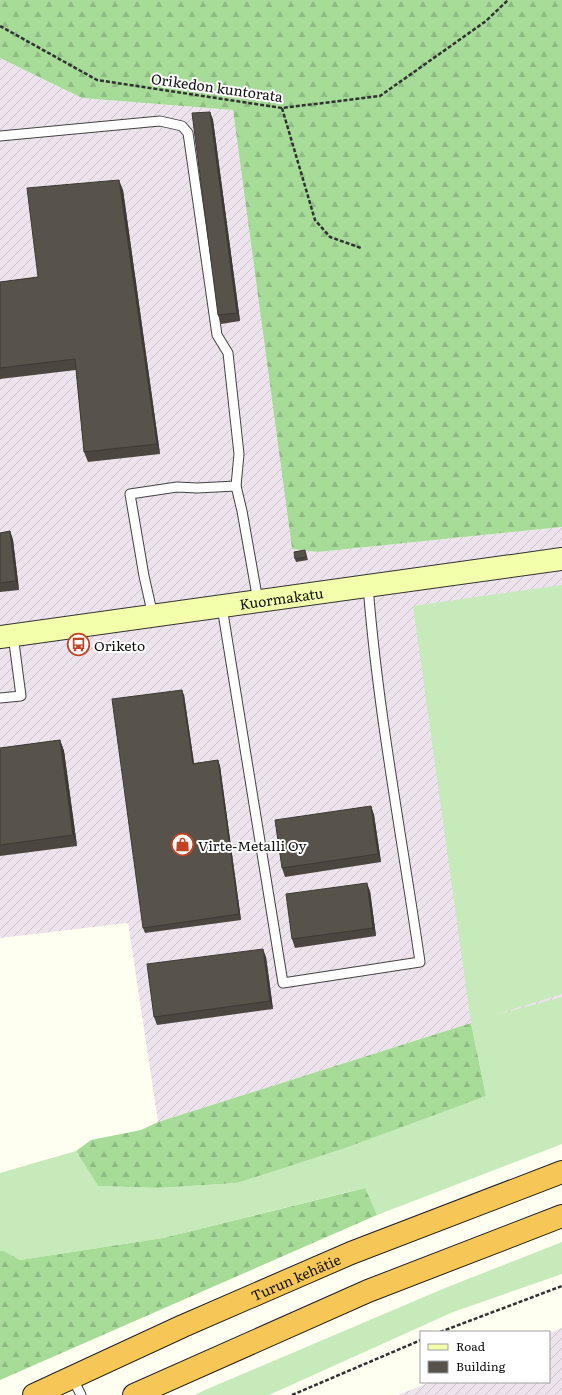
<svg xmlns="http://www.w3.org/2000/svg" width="562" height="1395" viewBox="0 0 562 1395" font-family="Literata,serif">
	<defs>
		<pattern id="industrial-furrows" width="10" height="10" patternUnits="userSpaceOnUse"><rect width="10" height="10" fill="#ede3ec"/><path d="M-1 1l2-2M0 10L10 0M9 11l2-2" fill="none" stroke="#cac2c9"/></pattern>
		<pattern id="forest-firs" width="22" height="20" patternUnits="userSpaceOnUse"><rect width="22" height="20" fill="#a6db98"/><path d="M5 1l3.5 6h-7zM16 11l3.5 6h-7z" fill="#8ebb82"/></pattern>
	</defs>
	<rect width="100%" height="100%" fill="#fefff0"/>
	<!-- industrial -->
	<g fill="url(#industrial-furrows)">
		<polygon points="0,58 82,98 233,110 292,549 318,552 562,527 562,997 471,1023 158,1122 128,923 0,938"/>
		<polygon points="562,1328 562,1395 398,1395 430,1382 549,1382 549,1333"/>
	</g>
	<!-- grass -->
	<g fill="#c6eab9">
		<polygon points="562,585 562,994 488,1017 562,997 562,1144 377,1215 364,1188 163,1238 20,1260 4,1251 0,1251 0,1173 76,1151 98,1186 158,1188 237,1183 486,1096 471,1023 413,606"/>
		<polygon points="562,1242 562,1274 453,1312 269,1395 195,1395 205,1390 445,1288"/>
	</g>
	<!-- forest -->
	<g fill="url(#forest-firs)">
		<polygon points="0,0 562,0 562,527 318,552 292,549 233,110 82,98 0,58"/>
		<polygon points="471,1023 486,1096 345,1148 237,1183 158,1188 98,1186 76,1151 91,1140 141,1130 158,1122"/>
		<polygon points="365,1188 377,1215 0,1380 0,1251 4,1251 20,1260 163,1238"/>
	</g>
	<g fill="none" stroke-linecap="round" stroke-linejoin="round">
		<defs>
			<g id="lane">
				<polyline points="0,136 160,121 182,126 188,133 217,335 228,353 239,454 236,486 197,488 177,487 130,494 144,576 153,616"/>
				<polyline points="236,486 242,511 258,601"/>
				<path d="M222 607 283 983 420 962C402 837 378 713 368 586"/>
				<polyline points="0,698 21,696 13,635"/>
				<polyline points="72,1377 81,1395"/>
			</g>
			<g id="secondary">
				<path id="s1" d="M0 637 562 559"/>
			</g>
			<g id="highway">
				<path id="s2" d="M34 1395 183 1326 351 1253 562 1172"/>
				<polyline points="134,1395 368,1291 562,1216"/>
			</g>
		</defs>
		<!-- lane casing -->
		<use href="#lane" stroke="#424242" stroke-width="11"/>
		<!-- secondary casing -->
		<use href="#secondary" stroke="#313131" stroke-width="24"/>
		<!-- highway casing -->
		<use href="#highway" stroke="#202020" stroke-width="24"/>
		<!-- path -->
		<g stroke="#313131" stroke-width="2.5" stroke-dasharray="4 2" stroke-linecap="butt">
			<polyline points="0,26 97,80 282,108 380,96 486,21 508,0"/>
			<polyline points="282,108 315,220 330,237 361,248"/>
			<polyline points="440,1332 562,1286"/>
			<polyline points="292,1395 421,1340"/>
		</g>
		<!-- lane -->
		<use href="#lane" stroke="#fff" stroke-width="9"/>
		<!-- secondary -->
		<use href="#secondary" stroke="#f4ffab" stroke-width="22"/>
		<!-- highway -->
		<use href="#highway" stroke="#f6c757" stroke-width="22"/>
	</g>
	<!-- wall -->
	<g fill="#4b4740">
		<polygon points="210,112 213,120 240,321 221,324 218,315"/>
		<polygon points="123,190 160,454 88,462 84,452 76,370 0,379 0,282 38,277"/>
		<polygon points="10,531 13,540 19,590 0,592 0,533"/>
		<polygon points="306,553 308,560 296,562 295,559"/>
		<polygon points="184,695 194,763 218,760 220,766 241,920 145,933 143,928"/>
		<polygon points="60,740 64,751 77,846 0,856 0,748"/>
		<polygon points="371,806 374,815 381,862 285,877 282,868"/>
		<polygon points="370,891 376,936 295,948 292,939"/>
		<polygon points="266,957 273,1009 157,1025 154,1017"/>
	</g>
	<!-- shaded-wall -->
	<g fill="#3d3a34">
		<polygon points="210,112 213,120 240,321 237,313"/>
		<polygon points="119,180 123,190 160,454 157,444"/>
		<polygon points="10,531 13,540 19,590 16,581"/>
		<polygon points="182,690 184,695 195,770 193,764"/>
		<polygon points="60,740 64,751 77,846 73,835"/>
		<polygon points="218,760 220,766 241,920 239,914"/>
		<polygon points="371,806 374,815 381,862 378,854"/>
		<polygon points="367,883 370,891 376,936 373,928"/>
		<polygon points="263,949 266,957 273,1009 270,1001"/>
	</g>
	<!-- building -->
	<g fill="#57534b" stroke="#3d3a34">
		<polygon points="210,112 237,313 218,315 192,113"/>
		<polygon points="119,180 157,444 84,452 75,359 0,368 0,282 38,277 27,188"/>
		<polygon points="10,531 16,581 0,583 0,533"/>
		<polygon points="305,550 306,557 295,559 294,552"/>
		<polygon points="182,690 193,764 218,760 239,914 143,928 112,699"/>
		<polygon points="60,740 73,835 0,845 0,748"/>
		<polygon points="371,806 378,854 282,868 275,820"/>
		<polygon points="367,883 373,928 292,939 286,894"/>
		<polygon points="263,949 270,1001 154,1017 147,964"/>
	</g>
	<!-- icons -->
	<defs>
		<symbol id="bus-ring" viewBox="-11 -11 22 22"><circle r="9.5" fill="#fff" stroke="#c14324" stroke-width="1.5"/><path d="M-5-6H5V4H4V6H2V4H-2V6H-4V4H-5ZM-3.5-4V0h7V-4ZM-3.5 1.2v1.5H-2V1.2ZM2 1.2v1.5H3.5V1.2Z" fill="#c14324"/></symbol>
		<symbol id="shop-ring" viewBox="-11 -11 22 22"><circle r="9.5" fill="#fff" stroke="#c14324" stroke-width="1.5"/><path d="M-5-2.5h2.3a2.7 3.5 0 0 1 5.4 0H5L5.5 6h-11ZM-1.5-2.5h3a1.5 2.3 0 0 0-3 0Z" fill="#c14324"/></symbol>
	</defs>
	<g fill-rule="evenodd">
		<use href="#bus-ring" x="66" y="632" width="25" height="25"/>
		<use href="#shop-ring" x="170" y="832" width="25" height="25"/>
	</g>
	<g text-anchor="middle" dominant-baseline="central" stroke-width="4" stroke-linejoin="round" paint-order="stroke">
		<!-- street labels -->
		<g font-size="14" fill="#0f0f0f" stroke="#fff">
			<text transform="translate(217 87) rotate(8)">Orikedon kuntorata</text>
			<text stroke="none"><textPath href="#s1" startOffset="284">Kuormakatu</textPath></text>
			<text stroke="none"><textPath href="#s2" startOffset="287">Turun kehätie</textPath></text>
		</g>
		<!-- poi labels -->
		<g font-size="14" fill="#0f0f0f" stroke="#fff" text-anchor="start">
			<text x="94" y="645">Oriketo</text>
			<text x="198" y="845">Virte-Metalli Oy</text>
		</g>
	</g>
	<!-- legend -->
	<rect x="420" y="1331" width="130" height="52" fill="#ffffff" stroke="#9f9f9f"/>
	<rect x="428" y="1344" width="20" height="6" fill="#f4ffab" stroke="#9f9f9f"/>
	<text x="456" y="1351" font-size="12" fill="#0f0f0f">Road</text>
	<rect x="428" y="1361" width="20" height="12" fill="#57534b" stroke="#9f9f9f"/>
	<text x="456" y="1371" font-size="12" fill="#0f0f0f">Building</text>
</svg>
